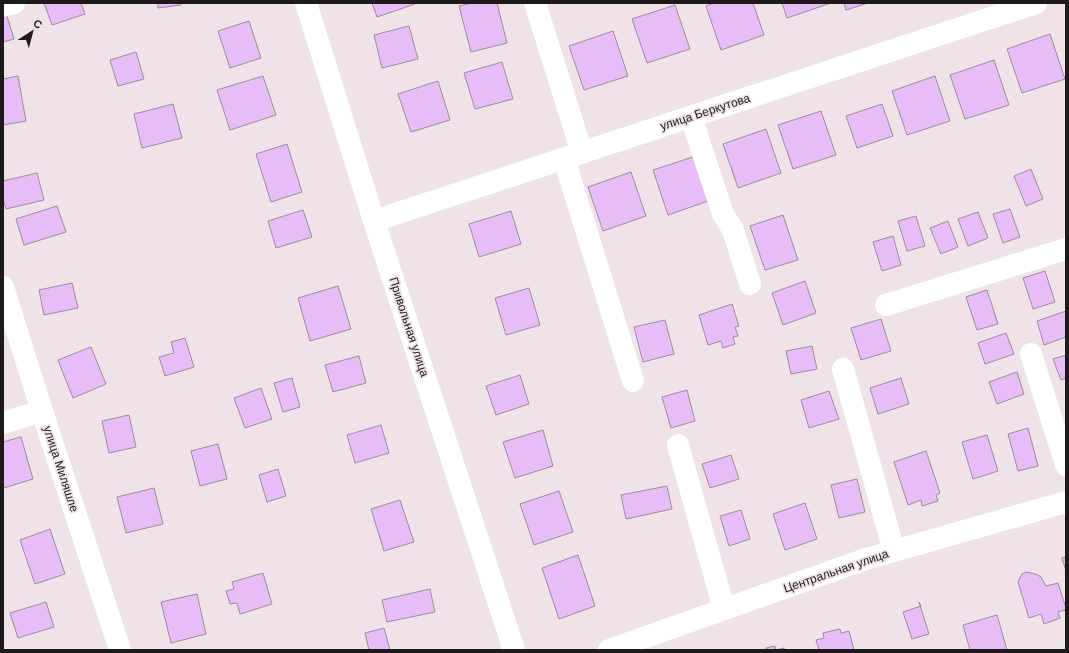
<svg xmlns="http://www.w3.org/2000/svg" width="1069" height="653" viewBox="0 0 1069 653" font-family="'DM Sans',sans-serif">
	<rect width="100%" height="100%" fill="#efe2e8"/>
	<!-- building -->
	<g fill="#e8bdf7" stroke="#979099">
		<polygon points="44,3 81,3 85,14 52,25"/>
		<polygon points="158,3 180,3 181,5 158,8"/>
		<polygon points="372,3 415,3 415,4 377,17"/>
		<polygon points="473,3 497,3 507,43 471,52 459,6"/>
		<polygon points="714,3 753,3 764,35 721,50 706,6"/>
		<polygon points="782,3 831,3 787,18"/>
		<polygon points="844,3 868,3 846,10"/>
		<polygon points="675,5 690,49 647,63 632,19"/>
		<polygon points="6,13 14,39 3,42 3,14"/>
		<polygon points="249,21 261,58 230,68 218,31"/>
		<polygon points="409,26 418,59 382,68 374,35"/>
		<polygon points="613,31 628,76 584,90 569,46"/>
		<polygon points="1050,34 1065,79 1022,93 1007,49"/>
		<polygon points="136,52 144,79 118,86 110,60"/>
		<polygon points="994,60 1009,105 965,119 950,75"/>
		<polygon points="502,62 513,99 475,109 464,73"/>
		<polygon points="18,76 26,121 3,125 3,79"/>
		<polygon points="263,76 276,115 230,130 217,90"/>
		<polygon points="935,76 950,121 907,135 892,91"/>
		<polygon points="438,81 450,120 411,132 398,94"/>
		<polygon points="173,104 182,138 142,148 134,114"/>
		<polygon points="882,104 893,136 857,148 846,116"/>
		<polygon points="821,111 836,155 793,169 778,125"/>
		<polygon points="766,129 781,173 738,188 723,144"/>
		<polygon points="287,144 302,192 271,202 256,154"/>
		<polygon points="696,156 711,200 668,215 653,170"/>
		<polygon points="1031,169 1043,199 1026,206 1014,176"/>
		<polygon points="631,172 646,216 603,231 588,187"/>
		<polygon points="37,173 44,200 6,209 3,199 3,181"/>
		<polygon points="57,206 66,232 24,245 16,219"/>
		<polygon points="1010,209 1020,237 1003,243 993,214"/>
		<polygon points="303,210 312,237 276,248 268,221"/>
		<polygon points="511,211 521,244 479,257 469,224"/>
		<polygon points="978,212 988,238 968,246 958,219"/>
		<polygon points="783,215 798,260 765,270 750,226"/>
		<polygon points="916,216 925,246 907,251 898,221"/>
		<polygon points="948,221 958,247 941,254 930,228"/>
		<polygon points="893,236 901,265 882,271 873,242"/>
		<polygon points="1045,271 1055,302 1033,309 1023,278"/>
		<polygon points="805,281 816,313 783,325 772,293"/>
		<polygon points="72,283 78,308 44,315 39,290"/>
		<polygon points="338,286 351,329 310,341 298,298"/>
		<polygon points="529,288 540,325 506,335 495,298"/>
		<polygon points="987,290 998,324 977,330 966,297"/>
		<polygon points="732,304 739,326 735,327 738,336 733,337 735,344 723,348 721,341 708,345 699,315"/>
		<polygon points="1066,311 1066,337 1044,345 1037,321"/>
		<polygon points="881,319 891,351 861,360 851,328"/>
		<polygon points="665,320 674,354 643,362 634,327"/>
		<polygon points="1006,333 1014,354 985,364 978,343"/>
		<polygon points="185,338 194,367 165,376 159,357 174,353 171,342"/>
		<polygon points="812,346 817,369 791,374 786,351"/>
		<polygon points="91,347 106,384 73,398 58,360"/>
		<polygon points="1066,355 1066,378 1061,380 1053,359"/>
		<polygon points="359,356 366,383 333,392 325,365"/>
		<polygon points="1017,372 1024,394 997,404 989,382"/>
		<polygon points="520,375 529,404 496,415 486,386"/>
		<polygon points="292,378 300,407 283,412 274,383"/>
		<polygon points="901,378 909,404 878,414 870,388"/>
		<polygon points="261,388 272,419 245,428 234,398"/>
		<polygon points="687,390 695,421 671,428 662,397"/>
		<polygon points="829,391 839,419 809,428 801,400"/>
		<polygon points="129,415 136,447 109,453 102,421"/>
		<polygon points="381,425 389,453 355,463 347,435"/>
		<polygon points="1028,428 1038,466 1018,471 1008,434"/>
		<polygon points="543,430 553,466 515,478 503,442"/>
		<polygon points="987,435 998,471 973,479 962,442"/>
		<polygon points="21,437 33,479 4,488 3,484 3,442"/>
		<polygon points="218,444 227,479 200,486 191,451"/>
		<polygon points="926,451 940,493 936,495 938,501 922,506 921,500 908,505 894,462"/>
		<polygon points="731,455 739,479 710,488 702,464"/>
		<polygon points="278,469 286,496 267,502 259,475"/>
		<polygon points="857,479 865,512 839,518 831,485"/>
		<polygon points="667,486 672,509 626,519 621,495"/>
		<polygon points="154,488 163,524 126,533 117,497"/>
		<polygon points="559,491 573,532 534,545 520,504"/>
		<polygon points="400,500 414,542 384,551 371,509"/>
		<polygon points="805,503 817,539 785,550 773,514"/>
		<polygon points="741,510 750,539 729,546 720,516"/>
		<polygon points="50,529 65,574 35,584 20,540"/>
		<polygon points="578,555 595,606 559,619 542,568"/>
		<polygon points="1066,557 1066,571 1062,558"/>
		<polygon points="1026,572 1036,574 1041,577 1046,586 1058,583 1066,608 1066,610 1058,612 1060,618 1044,624 1041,614 1029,618 1018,582 1022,574"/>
		<polygon points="263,573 272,604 240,614 237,603 230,604 226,591 234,589 232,582"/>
		<polygon points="430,589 435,612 387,622 382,600"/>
		<polygon points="197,594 206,634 171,643 161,602"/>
		<polygon points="46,602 54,627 18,638 10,613"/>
		<polygon points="919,602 929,634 912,639 903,612 921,606"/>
		<polygon points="997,615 1007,650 970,650 963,625"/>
		<polygon points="384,628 390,650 369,650 365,633"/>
		<polygon points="840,629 841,633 849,631 854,650 819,650 816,640 824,638 823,633"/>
		<polygon points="775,646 776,650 784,648 784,650 766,650 766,648"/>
	</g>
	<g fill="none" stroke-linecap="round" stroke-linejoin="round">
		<!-- minor -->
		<g stroke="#fff" stroke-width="22">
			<polyline points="306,3 374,221 514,650"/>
			<polyline points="535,3 582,153"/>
			<polyline points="3,6 14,3"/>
			<polyline points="691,117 723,214 733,230 750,284"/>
			<polyline points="564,159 633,381"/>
			<polyline points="374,221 1036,3"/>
			<polyline points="3,287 42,411 120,650"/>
			<polyline points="886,305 1066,249"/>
			<polyline points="1031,354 1066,465"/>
			<polyline points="843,369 894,551"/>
			<polyline points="3,423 42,411"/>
			<polyline points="678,445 724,609"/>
			<polyline points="609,650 866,559 1066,502"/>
		</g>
	</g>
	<g text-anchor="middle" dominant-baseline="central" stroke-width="3.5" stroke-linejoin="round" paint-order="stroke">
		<!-- street labels -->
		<g font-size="12" fill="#1e1a1b" stroke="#efe2e8">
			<text transform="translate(705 112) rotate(-18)">улица Беркутова</text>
			<text transform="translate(409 327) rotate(72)">Привольная улица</text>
			<text transform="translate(61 469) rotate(72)">улица Миляшле</text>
			<text transform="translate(836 571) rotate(-19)">Центральная улица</text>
		</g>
	</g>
	<!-- border -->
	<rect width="1069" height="653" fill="none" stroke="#1e1a1b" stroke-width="8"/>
	<!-- north arrow -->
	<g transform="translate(32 32) rotate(36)" stroke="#efe2e8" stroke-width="3" paint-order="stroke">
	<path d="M0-3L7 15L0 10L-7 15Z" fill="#1e1a1b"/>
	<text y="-6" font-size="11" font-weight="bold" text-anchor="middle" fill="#1e1a1b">С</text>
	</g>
</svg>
